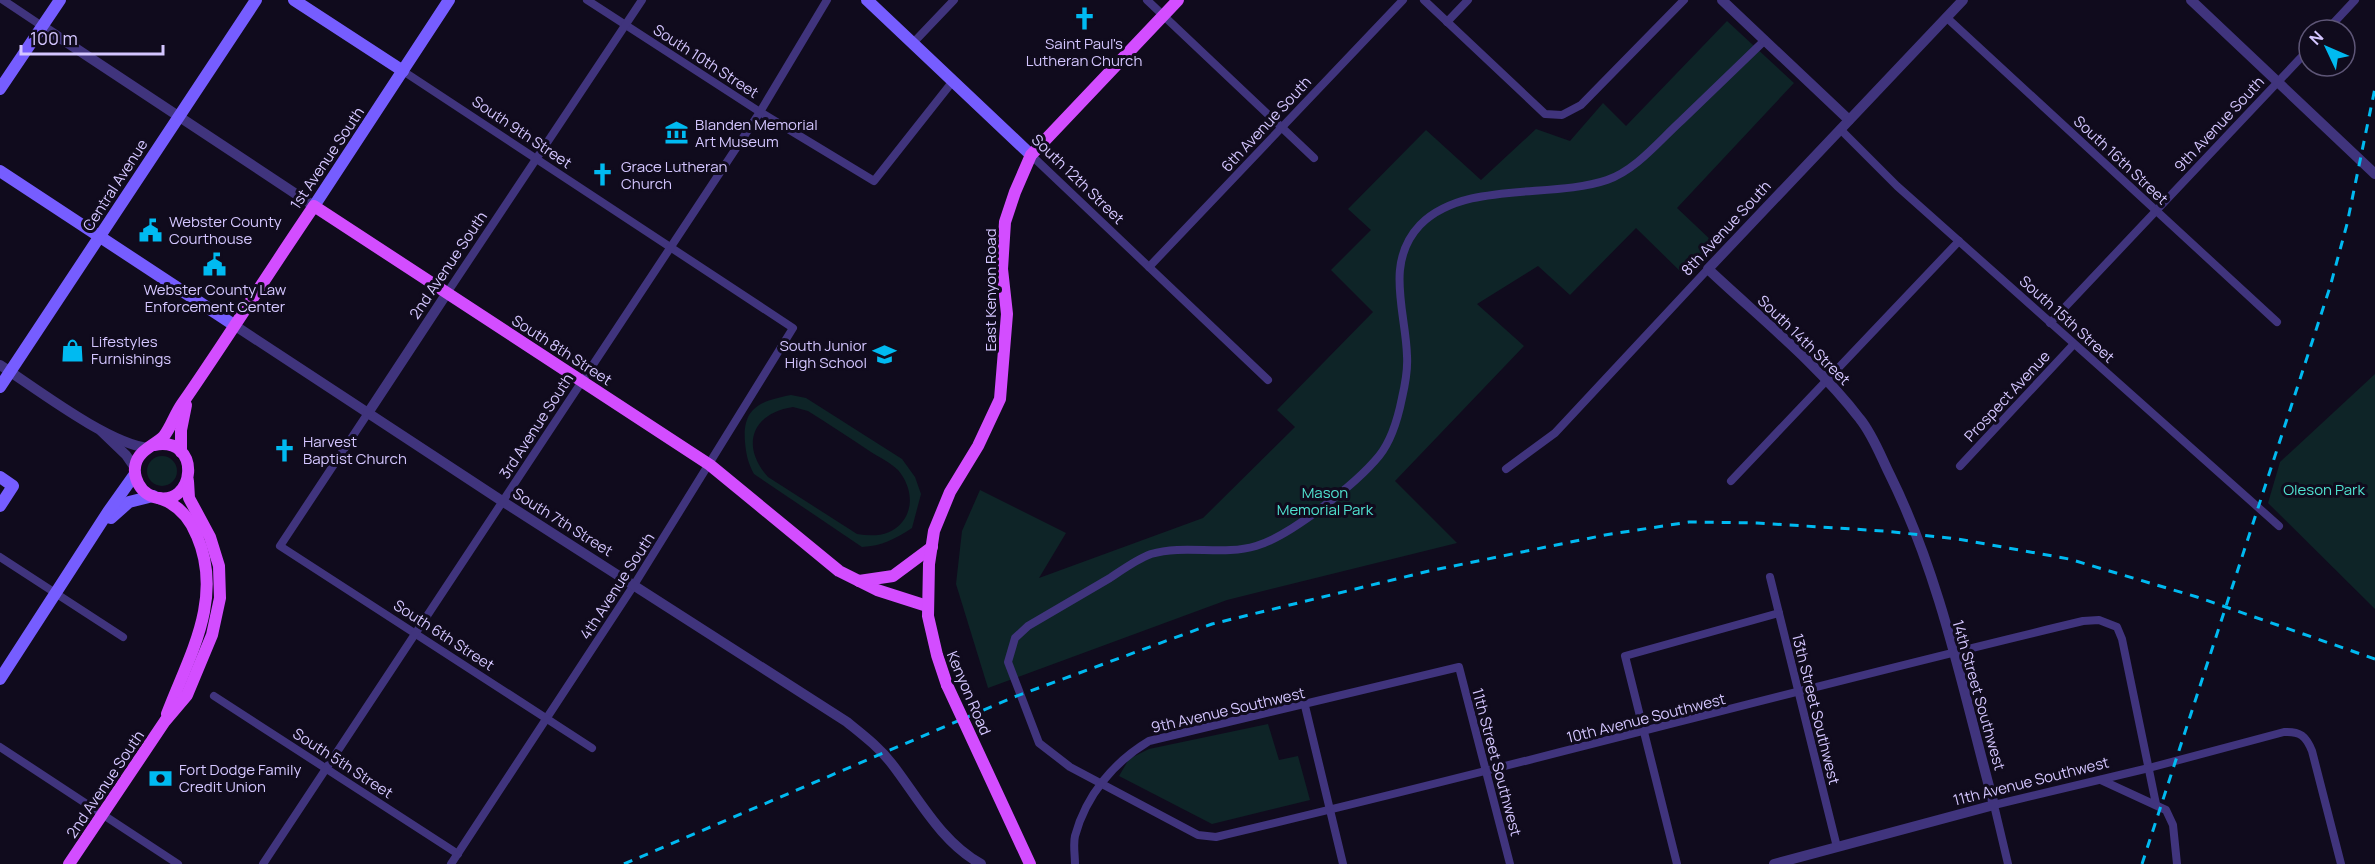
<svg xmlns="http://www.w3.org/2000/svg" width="2375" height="864" viewBox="0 0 2375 864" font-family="Manrope,sans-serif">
	<rect width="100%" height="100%" fill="#100b1d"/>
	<!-- green -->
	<g fill="#0e2427" fill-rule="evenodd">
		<polygon points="1727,21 1794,83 1677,208 1714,243 1684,275 1636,228 1570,295 1538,266 1477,304 1524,346 1395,481 1457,543 1227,600 988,688 956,584 962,531 980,490 1066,533 1039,578 1203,518 1295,427 1277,410 1373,312 1331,270 1371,230 1348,209 1426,130 1481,180 1536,129 1570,141 1603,103 1626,126"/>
		<polygon points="2375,374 2375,609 2268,503 2280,462"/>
		<path d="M791 395 806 398 902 459 915 477 921 494 912 528C895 539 882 546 862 547L754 474C748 463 746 454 745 442 742 407 761 401 791 395ZM793 407 808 411C829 424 850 438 871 452 879 457 891 463 898 470 910 484 915 505 903 521 892 536 874 537 857 534L768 477C740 446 752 413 793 407Z"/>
		<circle cx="162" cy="471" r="15"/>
		<polygon points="1268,724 1279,760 1298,756 1310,800 1212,824 1119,776 1129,759 1149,749"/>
	</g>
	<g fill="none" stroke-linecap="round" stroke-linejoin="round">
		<!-- minor -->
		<g stroke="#40347d" stroke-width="8">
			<polyline points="3,0 42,26"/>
			<polyline points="587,0 760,112 874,181 953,81"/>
			<polyline points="1147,0 1314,158"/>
			<polyline points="1424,0 1545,114 1562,115 1581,105 1684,0"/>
			<polyline points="1946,17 2277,322"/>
			<polyline points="1447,22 1468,0"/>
			<polyline points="2327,30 2355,0"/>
			<path d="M1765 40C1737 67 1709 94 1681 121 1659 141 1636 170 1607 180 1552 199 1464 180 1420 225 1384 263 1406 312 1407 356 1408 370 1405 385 1402 398 1398 418 1392 440 1379 456 1356 484 1290 536 1256 546 1223 556 1185 544 1151 554 1137 559 1122 570 1110 578 1083 594 1055 610 1028 626L1015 638 1008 662 1039 743 1070 767 1198 835 1216 837C1506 769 1793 690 2083 621L2099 620 2117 627 2122 639 2156 804"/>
			<polyline points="913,43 954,0"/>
			<polyline points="403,71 793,328 634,585 451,864"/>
			<polyline points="1840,129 1897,186 2279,526"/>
			<polyline points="1031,155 1268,380"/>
			<polyline points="1149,267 1403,0"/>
			<polyline points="447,293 642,0"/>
			<polyline points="2050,323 2309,49"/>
			<polyline points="368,413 280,546 592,748"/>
			<polyline points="1960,466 2073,345"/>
			<polyline points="1506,469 1555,433 1708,269"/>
			<polyline points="1731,481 1959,241"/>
			<polyline points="0,557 123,637"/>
			<polyline points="1770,577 1837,847"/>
			<polyline points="214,696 458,854"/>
			<polyline points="1305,706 1343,864"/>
			<polyline points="0,747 178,864"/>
			<polyline points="2101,780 2166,810 2173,825 2177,864"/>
			<polyline points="263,864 760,112 827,0"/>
			<path d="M1075 864C1075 855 1073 844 1075 836 1086 795 1114 762 1149 741L1459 667 1510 864"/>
			<polyline points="1677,864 1625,656 1779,613"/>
			<path d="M2008 864 1994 805 2149 768 2284 732C2300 731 2306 736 2312 751L2341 864"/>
		</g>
		<!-- tertiary -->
		<g stroke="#40347d" stroke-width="10">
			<polyline points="1722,0 1849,120"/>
			<polyline points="2191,0 2375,174"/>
			<polyline points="42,26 314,206"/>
			<path d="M234 325 502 501 847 722C863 735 879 747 892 764 919 799 941 842 981 864"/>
			<path d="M0 365C37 389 107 443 148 448"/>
			<polyline points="368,413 447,293"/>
			<polyline points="101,431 126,455 135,468"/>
			<path d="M1774 864 1994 805C1964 695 1941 578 1890 475 1881 457 1873 435 1860 419 1817 363 1759 317 1708 269L1963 0"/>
		</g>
		<!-- secondary -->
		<g stroke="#765dff" stroke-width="12">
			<polyline points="294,0 403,71"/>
			<polyline points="867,0 1031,155"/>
			<polyline points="0,89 60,0"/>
			<polyline points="0,171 234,325"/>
			<polyline points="314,206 449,0"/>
			<polyline points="0,387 256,0"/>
			<polyline points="0,477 13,486 0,506"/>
			<polyline points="111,518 129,502 153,496"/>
			<polyline points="0,679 108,512 135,474"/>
		</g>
		<!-- primary -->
		<g stroke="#d34dff" stroke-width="12">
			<path d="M154 445C203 435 196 510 154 497 136 491 128 467 142 453 149 446 157 443 164 436 171 427 175 414 182 404 227 339 269 272 314 206L710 465 839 571 877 590 927 606"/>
			<polyline points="181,452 181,430 186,405"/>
			<path d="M159 498C177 504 190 518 197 536 224 599 189 656 167 714"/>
			<polyline points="859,581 893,576 932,547"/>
			<polyline points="947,685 937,655 928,616 929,564 934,531 950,492 978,446 1000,399 1007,314 1002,269 1005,222 1015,192 1031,155 1178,0"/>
			<polyline points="69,864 165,721 187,695 212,635 220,598 219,566 210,537 189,498 188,481"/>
		</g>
		<!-- rail -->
		<g stroke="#00baf1" stroke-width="3" stroke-dasharray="9 8" stroke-linecap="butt">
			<polyline points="624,864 1014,697 1212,624 1429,571 1605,535 1689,522 1757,523 1884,531 1958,539 2069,559 2197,597 2375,659"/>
			<polyline points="2142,864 2330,287 2347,224 2375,88"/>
		</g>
		<!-- primary-bridge -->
		<polyline stroke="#d34dff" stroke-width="12" points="947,685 1030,864"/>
	</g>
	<!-- icons -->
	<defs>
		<symbol id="church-bare" viewBox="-9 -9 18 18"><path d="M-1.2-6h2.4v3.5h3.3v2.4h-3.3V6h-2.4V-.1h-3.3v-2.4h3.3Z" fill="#00baf1" stroke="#100b1d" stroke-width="2.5" paint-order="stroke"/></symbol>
		<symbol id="museum-bare" viewBox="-9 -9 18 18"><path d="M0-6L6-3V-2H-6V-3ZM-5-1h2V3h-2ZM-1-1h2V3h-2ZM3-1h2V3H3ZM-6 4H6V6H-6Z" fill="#00baf1" stroke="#100b1d" stroke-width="2.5" paint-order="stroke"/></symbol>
		<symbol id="civic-bare" viewBox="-9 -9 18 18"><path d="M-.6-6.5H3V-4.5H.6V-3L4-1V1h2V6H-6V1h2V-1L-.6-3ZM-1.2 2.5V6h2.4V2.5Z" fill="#00baf1" stroke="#100b1d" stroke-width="2.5" paint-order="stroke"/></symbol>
		<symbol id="shop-bare" viewBox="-9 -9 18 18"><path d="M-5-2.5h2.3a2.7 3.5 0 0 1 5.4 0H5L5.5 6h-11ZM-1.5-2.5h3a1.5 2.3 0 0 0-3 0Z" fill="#00baf1" stroke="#100b1d" stroke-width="2.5" paint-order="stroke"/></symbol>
		<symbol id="school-bare" viewBox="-9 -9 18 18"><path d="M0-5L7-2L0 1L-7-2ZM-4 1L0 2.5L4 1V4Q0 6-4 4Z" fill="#00baf1" stroke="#100b1d" stroke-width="2.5" paint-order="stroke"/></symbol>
		<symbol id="bank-bare" viewBox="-9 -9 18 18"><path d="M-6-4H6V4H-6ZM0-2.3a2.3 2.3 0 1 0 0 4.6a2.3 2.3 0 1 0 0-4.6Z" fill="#00baf1" stroke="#100b1d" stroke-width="2.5" paint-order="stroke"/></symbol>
	</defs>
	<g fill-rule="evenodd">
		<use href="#church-bare" x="1068" y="2" width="33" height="33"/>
		<use href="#museum-bare" x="660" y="116" width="33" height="33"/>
		<use href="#church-bare" x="586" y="158" width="33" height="33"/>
		<use href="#civic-bare" x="134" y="214" width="33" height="33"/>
		<use href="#civic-bare" x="198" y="248" width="33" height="33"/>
		<use href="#shop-bare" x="56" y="334" width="33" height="33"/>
		<use href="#school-bare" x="868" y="338" width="33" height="33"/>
		<use href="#church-bare" x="268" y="434" width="33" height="33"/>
		<use href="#bank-bare" x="144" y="762" width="33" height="33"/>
	</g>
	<g text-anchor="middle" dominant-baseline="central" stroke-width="6" stroke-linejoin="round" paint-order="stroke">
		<!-- poi labels -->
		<g font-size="15" fill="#d4c6ff" stroke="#100b1d" text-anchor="start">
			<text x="1084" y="43" text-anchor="middle">Saint Paul's<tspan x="1084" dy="17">Lutheran Church</tspan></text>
			<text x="695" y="124">Blanden Memorial<tspan x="695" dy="17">Art Museum</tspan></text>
			<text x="621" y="166">Grace Lutheran<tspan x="621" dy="17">Church</tspan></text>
			<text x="169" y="221">Webster County<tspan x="169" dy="17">Courthouse</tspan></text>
			<text x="215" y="289" text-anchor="middle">Webster County Law<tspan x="215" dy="17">Enforcement Center</tspan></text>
			<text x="91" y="341">Lifestyles<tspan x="91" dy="17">Furnishings</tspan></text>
			<text x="867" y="345" text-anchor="end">South Junior<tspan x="867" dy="17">High School</tspan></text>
			<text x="303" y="441">Harvest<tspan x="303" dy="17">Baptist Church</tspan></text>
			<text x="179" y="769">Fort Dodge Family<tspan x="179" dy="17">Credit Union</tspan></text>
		</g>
		<!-- street labels -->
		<g font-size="15" fill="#d4c6ff" stroke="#100b1d">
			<text transform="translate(706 61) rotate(33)">South 10th Street</text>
			<text transform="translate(1266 124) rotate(-47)">6th Avenue South</text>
			<text transform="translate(2219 124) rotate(-47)">9th Avenue South</text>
			<text transform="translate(522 132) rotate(34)">South 9th Street</text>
			<text transform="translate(327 158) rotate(-56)">1st Avenue South</text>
			<text transform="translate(2121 160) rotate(43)">South 16th Street</text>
			<text transform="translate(1078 179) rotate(44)">South 12th Street</text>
			<text transform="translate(115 185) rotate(-57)">Central Avenue</text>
			<text transform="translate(1726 228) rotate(-47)">8th Avenue South</text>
			<text transform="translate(448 265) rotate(-56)">2nd Avenue South</text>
			<text transform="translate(990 290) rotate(-90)">East Kenyon Road</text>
			<text transform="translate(2067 319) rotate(42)">South 15th Street</text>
			<text transform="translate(1804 340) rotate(44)">South 14th Street</text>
			<text transform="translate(562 350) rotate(33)">South 8th Street</text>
			<text transform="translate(2007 396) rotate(-47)">Prospect Avenue</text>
			<text transform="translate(536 426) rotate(-57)">3rd Avenue South</text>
			<text transform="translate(563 522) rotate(32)">South 7th Street</text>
			<text transform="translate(617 586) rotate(-57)">4th Avenue South</text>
			<text transform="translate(444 635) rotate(33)">South 6th Street</text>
			<text transform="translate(969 693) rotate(67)">Kenyon Road</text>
			<text transform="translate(1979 695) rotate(74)">14th Street Southwest</text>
			<text transform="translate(1816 709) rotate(76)">13th Street Southwest</text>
			<text transform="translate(1228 710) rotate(-13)">9th Avenue Southwest</text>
			<text transform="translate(1646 718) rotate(-14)">10th Avenue Southwest</text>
			<text transform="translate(1497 762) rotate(75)">11th Street Southwest</text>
			<text transform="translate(343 763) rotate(33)">South 5th Street</text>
			<text transform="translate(2031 781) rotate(-14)">11th Avenue Southwest</text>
			<text transform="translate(105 784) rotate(-56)">2nd Avenue South</text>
		</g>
		<!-- park labels -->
		<g font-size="15" fill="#50e2d0" stroke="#100b1d">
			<text x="2324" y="489">Oleson Park</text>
			<text x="1325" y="492">Mason<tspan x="1325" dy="17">Memorial Park</tspan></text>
		</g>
	</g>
	<!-- north arrow -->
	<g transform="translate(2327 48) rotate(314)"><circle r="28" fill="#100b1d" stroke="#5e5677" stroke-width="1.5"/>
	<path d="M0-4.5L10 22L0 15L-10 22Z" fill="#00baf1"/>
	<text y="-9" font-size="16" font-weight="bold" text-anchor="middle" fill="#d4c6ff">N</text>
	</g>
	<!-- scale -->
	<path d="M21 45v9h142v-9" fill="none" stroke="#d4c6ff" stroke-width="3"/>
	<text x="30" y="45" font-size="18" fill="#d4c6ff" stroke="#100b1d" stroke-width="4.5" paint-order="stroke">100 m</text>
</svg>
